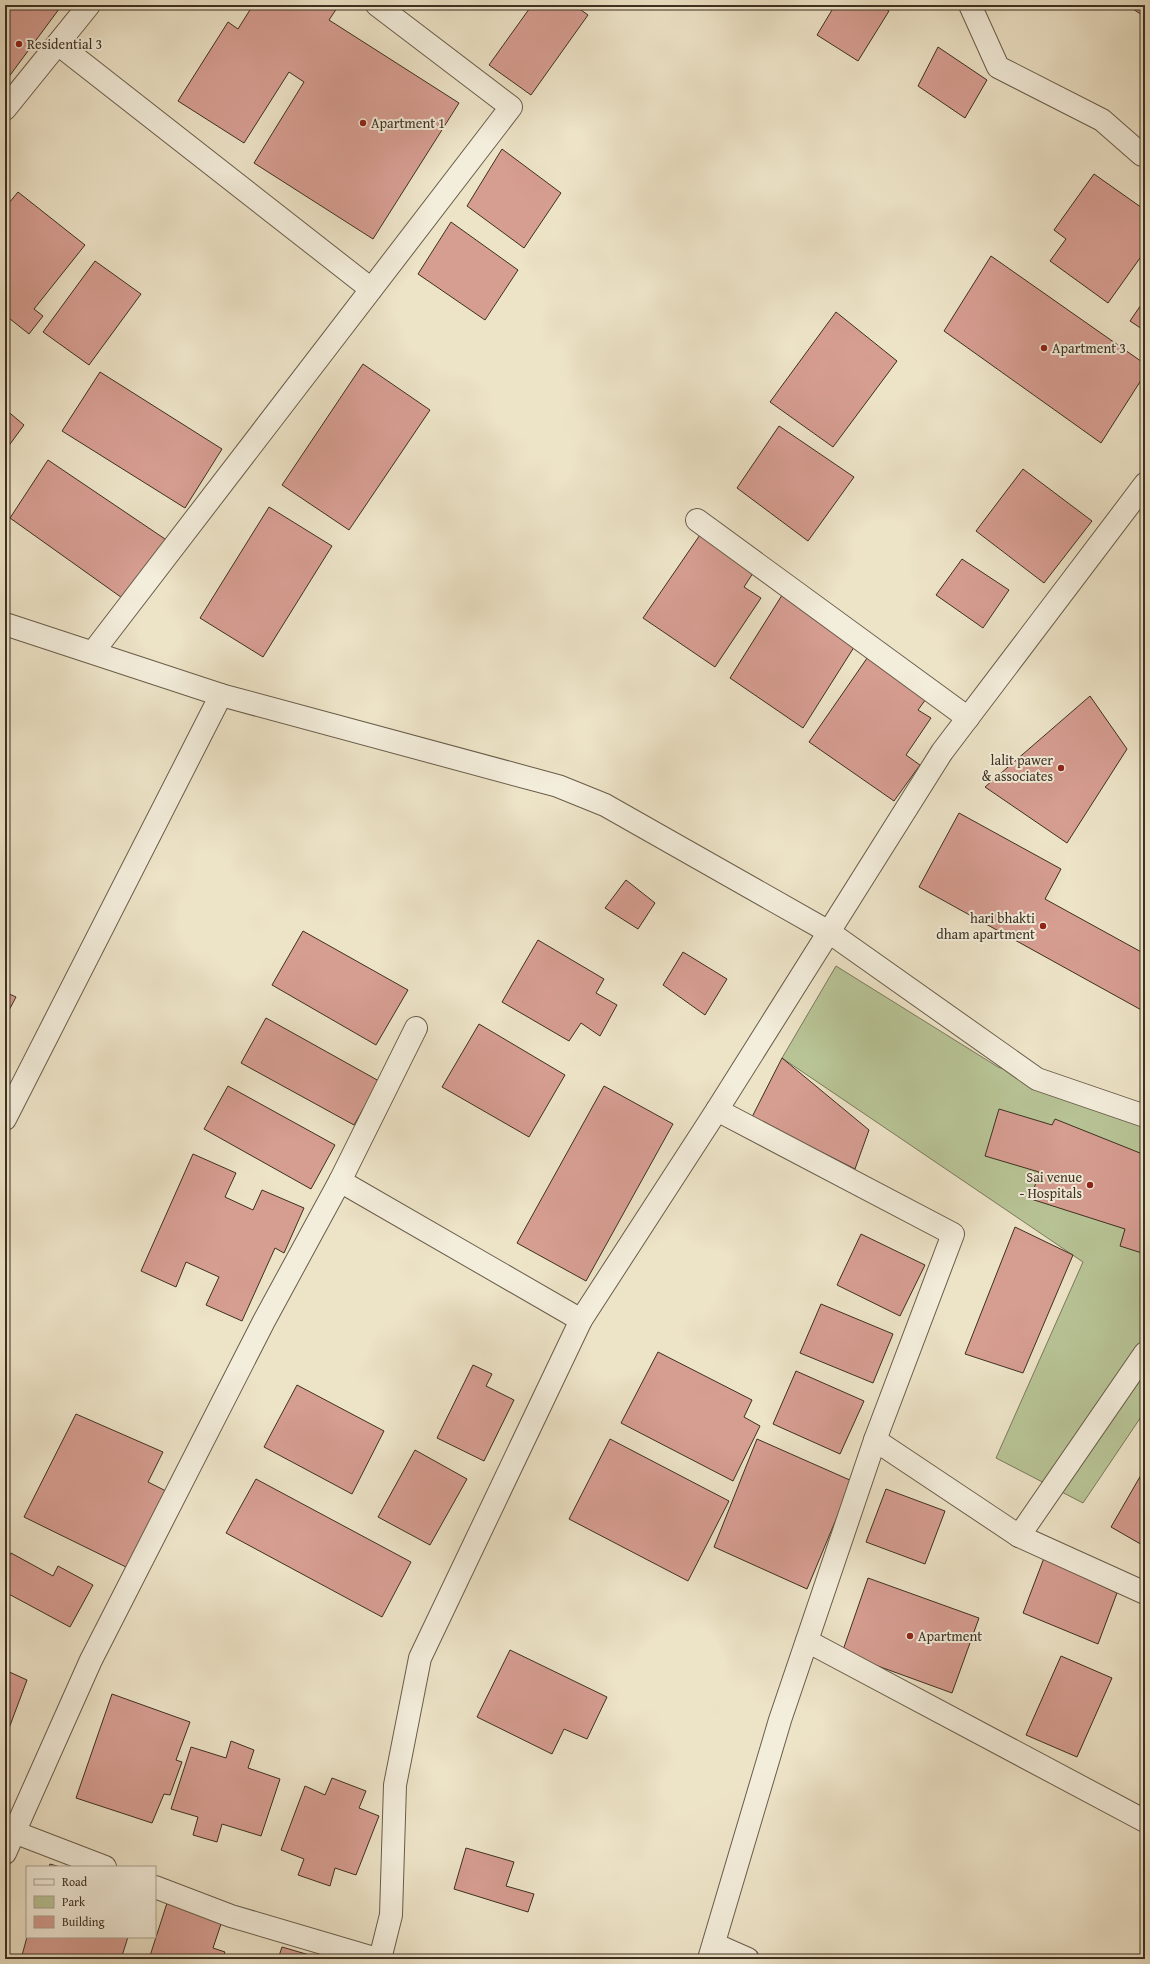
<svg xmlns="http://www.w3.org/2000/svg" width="1150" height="1964" viewBox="0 0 1150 1964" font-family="'Gentium Book Plus',serif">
	<rect width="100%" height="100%" fill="#ede3c7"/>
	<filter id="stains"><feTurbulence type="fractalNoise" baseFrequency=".005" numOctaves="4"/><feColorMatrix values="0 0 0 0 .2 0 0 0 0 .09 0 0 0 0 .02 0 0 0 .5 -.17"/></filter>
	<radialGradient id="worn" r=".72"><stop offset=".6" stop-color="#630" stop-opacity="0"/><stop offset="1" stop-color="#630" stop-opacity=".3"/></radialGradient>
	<!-- green -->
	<polygon fill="#b8c496" stroke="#7a7a5c" points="836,966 998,1067 1145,1120 1145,1411 1083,1503 996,1458 1083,1262 782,1058"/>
	<!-- building -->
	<g fill="#d69d91" stroke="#3d3021">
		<polygon points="5,5 62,5 5,82"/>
		<polygon points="253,5 339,5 329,20 459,103 373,239 254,163 304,82 289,72 244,143 178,101 228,22 238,29"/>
		<polygon points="532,5 574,5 588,15 531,95 489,65"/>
		<polygon points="835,5 879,5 889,11 858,61 817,35"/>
		<polygon points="1127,5 1145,5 1145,17"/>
		<polygon points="938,47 987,80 965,118 918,86"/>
		<polygon points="502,149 561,193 524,248 467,206"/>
		<polygon points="1094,174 1145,210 1145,251 1108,303 1050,261 1066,239 1054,230"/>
		<polygon points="18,192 85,245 34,309 43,316 29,334 5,315 5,208"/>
		<polygon points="451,222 518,270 485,320 418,274"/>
		<polygon points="991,256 1145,364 1145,374 1101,443 944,331"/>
		<polygon points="95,261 141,294 89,365 43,332"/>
		<polygon points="1145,299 1145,331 1130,321"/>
		<polygon points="836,312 897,361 833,447 770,402"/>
		<polygon points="363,364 430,410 349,530 282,485"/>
		<polygon points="100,372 222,449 185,508 62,431"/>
		<polygon points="5,409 24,425 5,451"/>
		<polygon points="779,426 854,477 808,541 737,488"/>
		<polygon points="48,460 168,541 125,600 10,518"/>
		<polygon points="1023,469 1092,521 1044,583 976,531"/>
		<polygon points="269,507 332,546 263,657 200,618"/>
		<polygon points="702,532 755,570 744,587 761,598 715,667 643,618"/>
		<polygon points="962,559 1009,590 983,628 936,595"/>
		<polygon points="784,592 856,644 803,728 730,678"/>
		<polygon points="872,651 931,692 918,710 931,718 906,755 920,765 894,801 809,742"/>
		<polygon points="1090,696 1127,749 1067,843 985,787"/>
		<polygon points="959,813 1061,869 1045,899 1145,954 1145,1012 919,887"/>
		<polygon points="626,880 655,903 638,929 605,908"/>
		<polygon points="303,931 408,990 376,1045 272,985"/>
		<polygon points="538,940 604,979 596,993 617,1005 600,1036 581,1023 569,1041 502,1002"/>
		<polygon points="683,952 727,979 705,1015 663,985"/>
		<polygon points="5,992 16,997 5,1018"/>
		<polygon points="266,1018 379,1081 354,1125 241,1063"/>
		<polygon points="479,1024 565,1075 529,1137 442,1087"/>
		<polygon points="782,1058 869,1130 855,1169 752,1117"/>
		<polygon points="228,1086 335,1145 311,1189 204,1129"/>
		<polygon points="604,1086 673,1124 586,1281 517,1243"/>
		<polygon points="999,1109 1052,1125 1055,1119 1145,1155 1145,1254 1120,1246 1125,1229 1031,1199 1039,1172 985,1156"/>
		<polygon points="193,1154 236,1173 225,1197 253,1210 262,1190 304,1208 284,1253 275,1248 242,1321 206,1305 219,1277 186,1262 176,1287 141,1271"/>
		<polygon points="1015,1227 1073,1255 1023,1373 965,1354"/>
		<polygon points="861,1234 925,1265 900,1316 837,1285"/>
		<polygon points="821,1304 893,1334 873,1383 800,1353"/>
		<polygon points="658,1352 752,1400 744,1417 760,1426 733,1481 621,1423"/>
		<polygon points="473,1365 492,1374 486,1386 514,1400 484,1461 437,1438"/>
		<polygon points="796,1371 864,1401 840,1454 773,1424"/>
		<polygon points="297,1385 384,1431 352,1494 264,1447"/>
		<polygon points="76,1414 163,1452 148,1482 166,1491 128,1568 24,1517"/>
		<polygon points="610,1439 729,1501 688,1581 569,1519"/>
		<polygon points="757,1439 852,1481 807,1589 714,1547"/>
		<polygon points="415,1450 467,1479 430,1545 378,1517"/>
		<polygon points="1145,1468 1145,1543 1144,1546 1111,1527"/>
		<polygon points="256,1479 411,1562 382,1617 226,1533"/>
		<polygon points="886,1489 945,1511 925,1564 866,1542"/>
		<polygon points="11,1553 53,1576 58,1566 93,1585 70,1627 5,1592 5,1564"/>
		<polygon points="1044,1558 1117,1593 1098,1644 1023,1613"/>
		<polygon points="868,1578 979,1618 952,1693 842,1653"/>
		<polygon points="510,1650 607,1697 587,1739 564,1729 552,1754 477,1717"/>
		<polygon points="1061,1656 1112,1678 1077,1757 1026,1735"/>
		<polygon points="5,1670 27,1680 5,1739"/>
		<polygon points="112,1694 190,1722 176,1760 182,1762 170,1795 164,1794 152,1823 76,1798"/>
		<polygon points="231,1741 254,1750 248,1768 280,1779 261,1836 222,1824 217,1842 193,1835 198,1817 171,1809 191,1747 226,1758"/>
		<polygon points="332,1778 366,1791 359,1808 379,1816 356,1875 335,1868 330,1886 298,1875 304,1859 281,1850 305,1786 325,1795"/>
		<polygon points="466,1848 514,1862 506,1886 534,1894 528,1912 454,1889"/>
		<polygon points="50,1864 60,1867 49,1867"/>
		<polygon points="167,1903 222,1921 213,1948 225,1952 222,1959 149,1959"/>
		<polygon points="27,1937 128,1937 121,1959 21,1959"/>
		<polygon points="282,1947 323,1959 278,1959"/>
	</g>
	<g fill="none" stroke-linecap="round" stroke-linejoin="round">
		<defs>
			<g id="minor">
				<polyline points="970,5 998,67 1102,120 1142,155"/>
				<polyline points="58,44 371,289"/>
				<polyline points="5,109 89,5"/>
				<polyline points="697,520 968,718"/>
				<polyline points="5,624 221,695 558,786 605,805 829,932 1037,1079 1145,1116"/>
				<polyline points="93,652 511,107 377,5"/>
				<polyline points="5,1119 221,695"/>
				<polyline points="340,1181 581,1320"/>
				<polyline points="875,1440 1019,1536 1145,1593"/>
				<polyline points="1019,1536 1145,1353"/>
				<polyline points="807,1641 1145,1821"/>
				<polyline points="14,1832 105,1867"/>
				<polyline points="5,1853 91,1660 264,1321 340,1181 416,1028"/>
				<polyline points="155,1887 231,1916 377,1959"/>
				<polyline points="714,1944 748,1959"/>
				<polyline points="380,1959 391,1915 395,1785 420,1658 581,1320 717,1110 942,752 1145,484"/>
				<polyline points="709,1959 780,1720 875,1440 953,1234 717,1110"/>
			</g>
		</defs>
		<!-- minor casing -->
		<use href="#minor" stroke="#695d4a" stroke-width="24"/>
		<!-- minor -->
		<use href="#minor" stroke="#f3eddb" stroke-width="22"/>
	</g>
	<!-- markers -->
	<g fill="#8f2418" stroke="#f3eddb" stroke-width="1.5">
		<circle cx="19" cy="44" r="4"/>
		<circle cx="363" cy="123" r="4"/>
		<circle cx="1044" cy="348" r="4"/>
		<circle cx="1061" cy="768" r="4"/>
		<circle cx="1043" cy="926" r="4"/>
		<circle cx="1090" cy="1185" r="4"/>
		<circle cx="910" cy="1636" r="4"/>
	</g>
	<g text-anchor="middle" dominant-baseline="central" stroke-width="4" stroke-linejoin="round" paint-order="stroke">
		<!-- poi labels -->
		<g font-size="14" fill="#3d3021" stroke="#f3eddb" text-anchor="start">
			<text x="27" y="44">Residential 3</text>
			<text x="371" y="123">Apartment 1</text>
			<text x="1052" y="348">Apartment 3</text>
			<text x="1053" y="760" text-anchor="end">lalit pawer<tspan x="1053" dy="16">&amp; associates</tspan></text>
			<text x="1035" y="918" text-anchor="end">hari bhakti<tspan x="1035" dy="16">dham apartment</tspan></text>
			<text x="1082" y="1177" text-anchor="end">Sai venue<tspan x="1082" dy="16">- Hospitals</tspan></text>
			<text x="918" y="1636">Apartment</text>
		</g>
	</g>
	<!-- margin -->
	<rect width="1150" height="1964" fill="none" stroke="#ede3c7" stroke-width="20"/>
	<rect x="6" y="6" width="1138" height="1952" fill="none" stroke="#3d3021" stroke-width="2"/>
	<rect x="10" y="10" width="1130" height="1944" fill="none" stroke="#3d3021"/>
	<!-- legend -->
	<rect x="26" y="1866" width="130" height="72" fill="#f3eddb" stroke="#aaa191"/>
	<rect x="34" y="1879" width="20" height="6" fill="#f3eddb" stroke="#aaa191"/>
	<text x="62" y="1886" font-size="12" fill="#3d3021">Road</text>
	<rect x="34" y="1896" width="20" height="12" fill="#b8c496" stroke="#aaa191"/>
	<text x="62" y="1906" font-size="12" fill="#3d3021">Park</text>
	<rect x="34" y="1916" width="20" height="12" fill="#d69d91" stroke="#aaa191"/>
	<text x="62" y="1926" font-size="12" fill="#3d3021">Building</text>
	<rect width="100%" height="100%" filter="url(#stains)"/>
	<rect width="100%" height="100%" fill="url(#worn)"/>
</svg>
